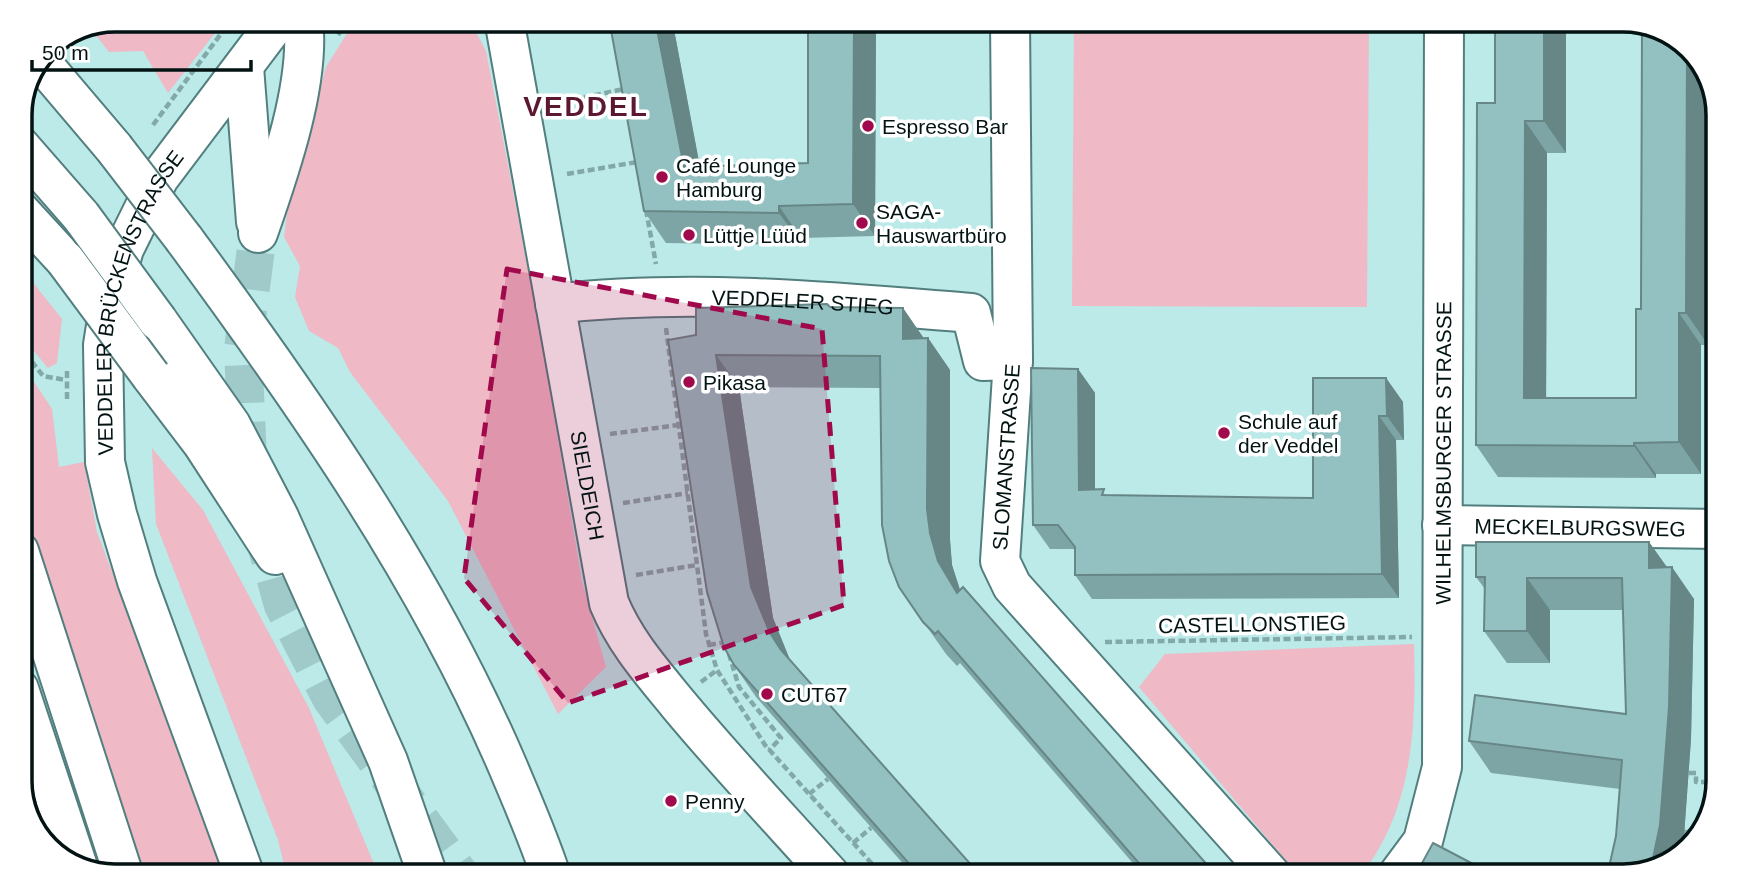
<svg xmlns="http://www.w3.org/2000/svg" width="1738" height="895" viewBox="0 0 1738 895" font-family="Helvetica,sans-serif">
	<rect width="100%" height="100%" fill="#bbeae9"/>
	<!-- green -->
	<g fill="#efb9c5">
		<polygon points="115,19 226,19 168,93 143,51 109,52 91,29"/>
		<polygon points="356,19 469,19 486,51 537,315 582,581 606,667 558,714 448,501 350,372 338,348 309,331 295,297 300,266 284,237 287,213 326,67"/>
		<polygon points="1074,19 1369,19 1367,307 1072,306"/>
		<polygon points="19,265 62,319 57,363 48,368 19,333"/>
		<polygon points="19,359 52,409 59,467 84,462 97,532 226,876 143,876 19,497"/>
		<polygon points="152,448 203,510 309,708 379,876 287,876 278,840 156,524"/>
		<path d="M1414 644C1416 725 1414 809 1360 876H1299L1139 687 1165 654Z"/>
	</g>
	<g fill="none" stroke-linecap="round" stroke-linejoin="round">
		<!-- minor-tunnel -->
		<g stroke="#9fcac9" stroke-width="38" stroke-dasharray="38 19" stroke-linecap="butt">
			<polyline points="248,460 243,349 258,233"/>
			<polyline points="260,523 283,605 331,698 461,876"/>
		</g>
		<defs>
			<g id="minor">
				<path id="s1" d="M504 19 609 603C625 642 652 672 678 704 727 763 780 819 831 876"/>
				<polyline points="1010,19 1013,360 1000,561 1012,586 1272,876"/>
				<polyline points="244,67 256,222"/>
				<path d="M258 233C279 173 311 82 303 19"/>
				<path id="s2" d="M555 304C693 288 834 302 971 313L983 361 1013 360"/>
				<path id="s3" d="M1442 525 1719 529"/>
				<polyline points="19,689 78,867"/>
				<path id="s4" d="M245 876 137 581 117 514 105 462 103 345 111 294 124 249 159 178 279 19"/>
				<path id="s5" d="M1397 876 1423 841 1442 767 1444 19"/>
			</g>
			<g id="highway">
				<polyline points="41,62 114,148"/>
				<polyline points="19,145 81,216"/>
				<polyline points="19,210 65,260"/>
				<path d="M184 239C307 406 426 576 508 767 523 803 539 839 551 876"/>
				<polyline points="158,321 231,425 279,517 388,761 428,876"/>
				<polyline points="151,376 202,443 275,555"/>
				<polyline points="19,551 124,876"/>
			</g>
		</defs>
		<!-- minor casing -->
		<use href="#minor" stroke="#527e7e" stroke-width="42"/>
		<!-- highway casing -->
		<use href="#highway" stroke="#527e7e" stroke-width="42"/>
		<!-- path -->
		<g stroke="#82a8a7" stroke-width="4.5" stroke-dasharray="7 3.5" stroke-linecap="butt">
			<polyline points="338,35 350,19"/>
			<polyline points="553,104 624,89"/>
			<polyline points="153,125 232,19"/>
			<polyline points="567,174 637,162"/>
			<polyline points="646,210 656,264"/>
			<polyline points="666,328 706,634 717,670 765,745 883,876"/>
			<polyline points="19,345 43,376 66,380"/>
			<polyline points="67,371 67,402"/>
			<polyline points="610,434 679,425"/>
			<polyline points="623,503 688,493"/>
			<polyline points="636,575 697,565"/>
			<polyline points="1105,642 1412,637"/>
			<polyline points="709,645 726,642"/>
			<polyline points="729,654 739,687 781,738 769,750"/>
			<polyline points="701,682 717,670"/>
			<polyline points="1689,773 1696,773 1696,782 1716,782"/>
			<polyline points="1716,793 1719,752"/>
			<polyline points="809,794 828,779"/>
			<polyline points="1684,832 1693,832 1694,839"/>
			<polyline points="853,843 871,828"/>
		</g>
		<!-- minor -->
		<use href="#minor" stroke="#fff" stroke-width="38"/>
		<!-- highway -->
		<use href="#highway" stroke="#fff" stroke-width="38"/>
		<defs>
			<g id="highway-bridge">
				<polyline points="114,148 184,239"/>
				<polyline points="81,216 158,321"/>
				<polyline points="65,260 151,376"/>
			</g>
		</defs>
		<!-- highway-bridge casing -->
		<use href="#highway-bridge" stroke="#527e7e" stroke-width="42" stroke-linecap="butt"/>
		<!-- highway-bridge -->
		<use href="#highway-bridge" stroke="#fff" stroke-width="38"/>
	</g>
	<!-- wall -->
	<g fill="#7ea5a5" fill-rule="evenodd">
		<polygon points="609,19 672,19 700,167 808,163 808,19 876,19 875,236 801,238 802,245 666,243 644,211"/>
		<path d="M1495 19H1623L1666 29 1703 62 1709 81 1708 345H1701V474H1656V478L1498 477 1476 445 1495 103ZM1566 26 1642 27 1641 309 1636 398H1546L1547 153H1566Z"/>
		<polygon points="830,307 903,308 924,339 928,338 950,370 950,540 952,565 960,590 1217,876 1144,876 960,663 957,666 946,654 899,587 881,388 739,387 773,618 790,660 981,876 914,876 756,697 734,665 696,335"/>
		<polygon points="1078,369 1095,393 1095,490 1107,495 1313,498 1386,378 1403,402 1404,440 1396,440 1399,598 1092,599 1075,575 1074,549 1050,549 1033,525"/>
		<polygon points="1649,542 1667,568 1694,599 1691,739 1683,850 1671,863 1609,870 1616,836 1620,789 1491,773 1469,741 1626,714 1623,610 1550,610 1550,663 1507,663 1484,631 1485,589 1476,577"/>
	</g>
	<!-- shaded-wall -->
	<g fill="#678686">
		<polygon points="655,19 672,19 706,199 684,167"/>
		<polygon points="854,19 876,19 875,236 853,204"/>
		<polygon points="1544,19 1561,19 1566,26 1566,153 1544,121"/>
		<polygon points="1687,48 1703,62 1709,81 1708,345 1686,313"/>
		<polygon points="1525,121 1547,153 1546,430 1524,398"/>
		<polygon points="779,206 801,238 802,245 779,213"/>
		<polygon points="903,308 925,340 903,339"/>
		<polygon points="1679,313 1701,345 1701,474 1679,442"/>
		<polygon points="928,338 950,370 950,540 952,565 961,593 957,593 938,561 930,533 927,509"/>
		<polygon points="716,355 739,387 773,618 792,665 770,633 751,587"/>
		<polygon points="1078,369 1095,393 1095,514 1079,490"/>
		<polygon points="1386,378 1403,402 1404,440 1387,416"/>
		<polygon points="1379,416 1396,440 1399,598 1382,574"/>
		<polygon points="1634,443 1656,474 1656,478 1634,446"/>
		<polygon points="1649,542 1672,574 1672,567 1694,599 1691,739 1683,850 1671,863 1651,868"/>
		<polygon points="1527,578 1550,610 1550,663 1527,631"/>
	</g>
	<!-- building -->
	<g fill="#93c0c0" stroke="#678686" stroke-width="2">
		<polygon points="609,19 655,19 684,167 808,163 808,19 854,19 853,204 779,206 779,213 644,211"/>
		<polygon points="1495,19 1544,19 1544,121 1525,121 1524,398 1636,398 1636,309 1641,309 1642,24 1666,29 1687,48 1686,313 1679,313 1679,442 1634,443 1634,446 1476,445 1477,103 1495,103"/>
		<polygon points="827,304 830,307 903,308 903,339 928,338 927,509 930,533 938,561 957,593 963,587 1217,876 1150,876 938,631 935,634 923,622 899,587 889,561 882,525 880,356 716,355 751,587 770,633 781,650 981,876 920,876 734,665 724,647 707,592 668,340 696,335 696,308"/>
		<polygon points="1031,368 1078,369 1079,490 1104,489 1102,495 1313,498 1313,378 1386,378 1387,416 1379,416 1382,574 1075,575 1075,547 1058,525 1033,525"/>
		<polygon points="1476,542 1649,542 1649,568 1672,567 1669,707 1660,825 1651,868 1624,876 1607,876 1616,836 1622,760 1469,741 1475,695 1626,714 1622,578 1527,578 1527,631 1484,631 1485,577 1476,577"/>
		<polygon points="1433,843 1496,876 1415,876"/>
	</g>
	<!-- marked area -->
	<path fill="#a00a4d" fill-opacity="0.2" stroke="#a00a4d" stroke-width="5" stroke-dasharray="14 9" stroke-linejoin="round" d="M507 269 822 329 844 605 568 703 464 578Z"/>
	<!-- markers -->
	<g fill="#a00a4d" stroke="#fff" stroke-width="2.5">
		<circle cx="868" cy="126" r="7"/>
		<circle cx="662" cy="177" r="7"/>
		<circle cx="862" cy="223" r="7"/>
		<circle cx="689" cy="235" r="7"/>
		<circle cx="689" cy="382" r="7"/>
		<circle cx="1224" cy="433" r="7"/>
		<circle cx="767" cy="694" r="7"/>
		<circle cx="671" cy="801" r="7"/>
	</g>
	<g text-anchor="middle" dominant-baseline="central" stroke-width="7" stroke-linejoin="round" paint-order="stroke">
		<!-- poi labels -->
		<g font-size="21" fill="#031313" stroke="#fff" text-anchor="start">
			<text x="882" y="126">Espresso Bar</text>
			<text x="676" y="165">Café Lounge<tspan x="676" dy="24">Hamburg</tspan></text>
			<text x="876" y="211">SAGA-<tspan x="876" dy="24">Hauswartbüro</tspan></text>
			<text x="703" y="235">Lüttje Lüüd</text>
			<text x="703" y="382">Pikasa</text>
			<text x="1238" y="421">Schule auf<tspan x="1238" dy="24">der Veddel</tspan></text>
			<text x="781" y="694">CUT67</text>
			<text x="685" y="801">Penny</text>
		</g>
		<!-- street labels -->
		<g font-size="21" fill="#031313" stroke="#fff">
			<text stroke="none"><textPath href="#s2" startOffset="248">VEDDELER STIEG</textPath></text>
			<text stroke="none"><textPath href="#s4" startOffset="604">VEDDELER BRÜCKENSTRASSE</textPath></text>
			<text stroke="none"><textPath href="#s5" startOffset="434">WILHELMSBURGER STRASSE</textPath></text>
			<text transform="translate(1006 457) rotate(-86)">SLOMANSTRASSE</text>
			<text stroke="none"><textPath href="#s1" startOffset="474">SIELDEICH</textPath></text>
			<text stroke="none"><textPath href="#s3" startOffset="138">MECKELBURGSWEG</textPath></text>
			<text transform="translate(1252 624) rotate(-1)">CASTELLONSTIEG</text>
		</g>
		<!-- district labels -->
		<g font-size="28" font-weight="bold" letter-spacing="2" fill="#5c1830" stroke="#fff">
			<text x="586" y="106">VEDDEL</text>
		</g>
	</g>
	<!-- crop -->
	<path d="M0 0H1738V895H0ZM115 32H1623A83 83 0 0 1 1706 115V781A83 83 0 0 1 1623 864H115A83 83 0 0 1 32 781V115A83 83 0 0 1 115 32Z" fill="#fff" fill-rule="evenodd"/>
	<path fill="none" stroke="#031313" stroke-width="3.5" d="M115 32H1623A83 83 0 0 1 1706 115V781A83 83 0 0 1 1623 864H115A83 83 0 0 1 32 781V115A83 83 0 0 1 115 32Z"/>
	<!-- scale -->
	<path d="M32 60v10h219v-10" fill="none" stroke="#031313" stroke-width="3.5"/>
	<text x="42" y="60" font-size="21" fill="#031313" stroke="#ffffff" stroke-width="5" paint-order="stroke">50 m</text>
</svg>
